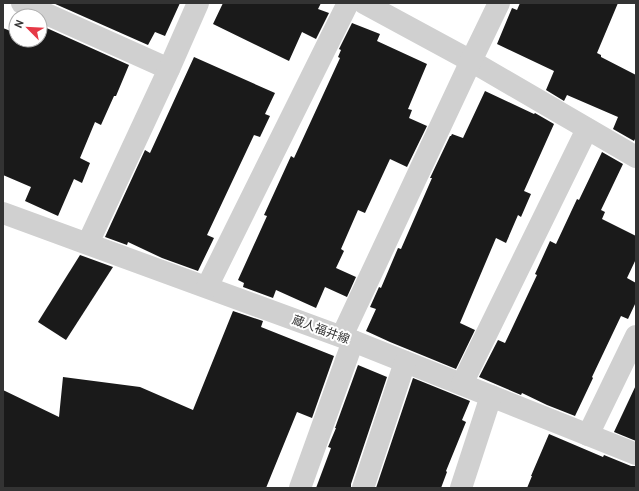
<svg xmlns="http://www.w3.org/2000/svg" width="639" height="491" viewBox="0 0 639 491" font-family="'PT Sans','Noto Sans JP',sans-serif">
	<rect width="100%" height="100%" fill="#fff"/>
	<!-- building -->
	<g fill="#1a1a1a">
		<polygon points="53,3 180,3 165,36 155,32 148,45"/>
		<polygon points="223,3 321,3 318,9 329,13 316,39 302,32 289,61 213,24"/>
		<polygon points="520,3 618,3 597,53 601,55 601,57 636,75 636,137 634,141 613,129 618,117 567,95 564,101 546,90 554,71 497,44 512,8 517,10"/>
		<polygon points="352,23 380,34 377,41 427,64 408,109 412,110 409,118 427,126 407,167 390,159 365,213 358,210 341,249 344,251 336,268 356,277 347,297 325,287 316,308 276,290 273,298 243,287 244,283 238,280 267,216 264,215 291,156 294,158 340,58 338,57 341,50 339,49"/>
		<polygon points="16,25 16,40 40,40 40,25 129,65 116,96 114,96 101,125 95,122 80,158 90,163 82,183 74,179 58,216 25,201 31,187 3,175 3,28 13,32"/>
		<polygon points="194,57 275,93 265,114 270,116 260,137 254,135 207,235 214,238 198,271 162,258 128,242 127,245 105,237 145,150 150,153"/>
		<polygon points="485,91 534,114 535,113 554,124 524,191 531,194 521,217 518,215 506,243 496,238 460,323 475,330 456,369 390,342 366,331 376,309 370,307 379,287 381,288 398,248 401,249 432,178 430,178 450,136 451,136 452,134 463,138"/>
		<polygon points="602,152 623,164 601,210 605,212 602,219 636,236 636,259 627,278 636,283 636,302 628,319 621,316 592,377 593,378 575,416 547,405 522,393 521,395 479,377 498,340 505,343 537,275 535,274 550,241 556,244 577,199 579,200"/>
		<polygon points="80,255 113,267 66,340 38,322"/>
		<polygon points="233,311 263,321 261,327 334,356 312,418 297,412 266,488 3,488 3,390 59,417 63,377 140,387 193,410"/>
		<polygon points="358,365 387,377 351,484 351,488 316,488 331,448 328,447 336,428 335,428"/>
		<polygon points="413,378 470,401 462,420 466,422 446,471 447,472 441,488 376,488"/>
		<polygon points="636,385 636,441 614,432"/>
		<polygon points="549,434 603,457 604,455 631,466 636,466 636,488 527,488 532,476 531,476"/>
	</g>
	<g fill="none" stroke-linecap="round" stroke-linejoin="round">
		<!-- street -->
		<g stroke="#d0d0d0" stroke-width="22">
			<polyline points="22,3 169,69"/>
			<polyline points="364,3 471,61 636,157"/>
			<polyline points="3,213 353,341 636,454"/>
			<polyline points="88,243 169,69 198,3"/>
			<polyline points="207,287 348,3"/>
			<polyline points="342,336 471,61 499,3"/>
			<polyline points="462,384 587,129"/>
			<polyline points="588,435 636,336"/>
			<polyline points="300,488 353,341"/>
			<polyline points="363,488 405,362"/>
			<polyline points="461,488 491,396"/>
		</g>
	</g>
	<g text-anchor="middle" dominant-baseline="central" stroke-width="4" stroke-linejoin="round" paint-order="stroke">
		<!-- street labels -->
		<g font-size="12" fill="#333" stroke="#fff">
			<text transform="translate(321 329) rotate(20)">蔵人福井線</text>
		</g>
	</g>
	<!-- border -->
	<rect width="639" height="491" fill="none" stroke="#333333" stroke-width="8"/>
	<!-- north arrow -->
	<g transform="translate(28 28) rotate(294)"><circle r="19" fill="#ffffff" stroke="#adadad"/>
	<path d="M0-3L7 15L0 10L-7 15Z" fill="#e63946"/>
	<text y="-6" font-size="11" font-weight="bold" text-anchor="middle" fill="#333333">N</text>
	</g>
</svg>
